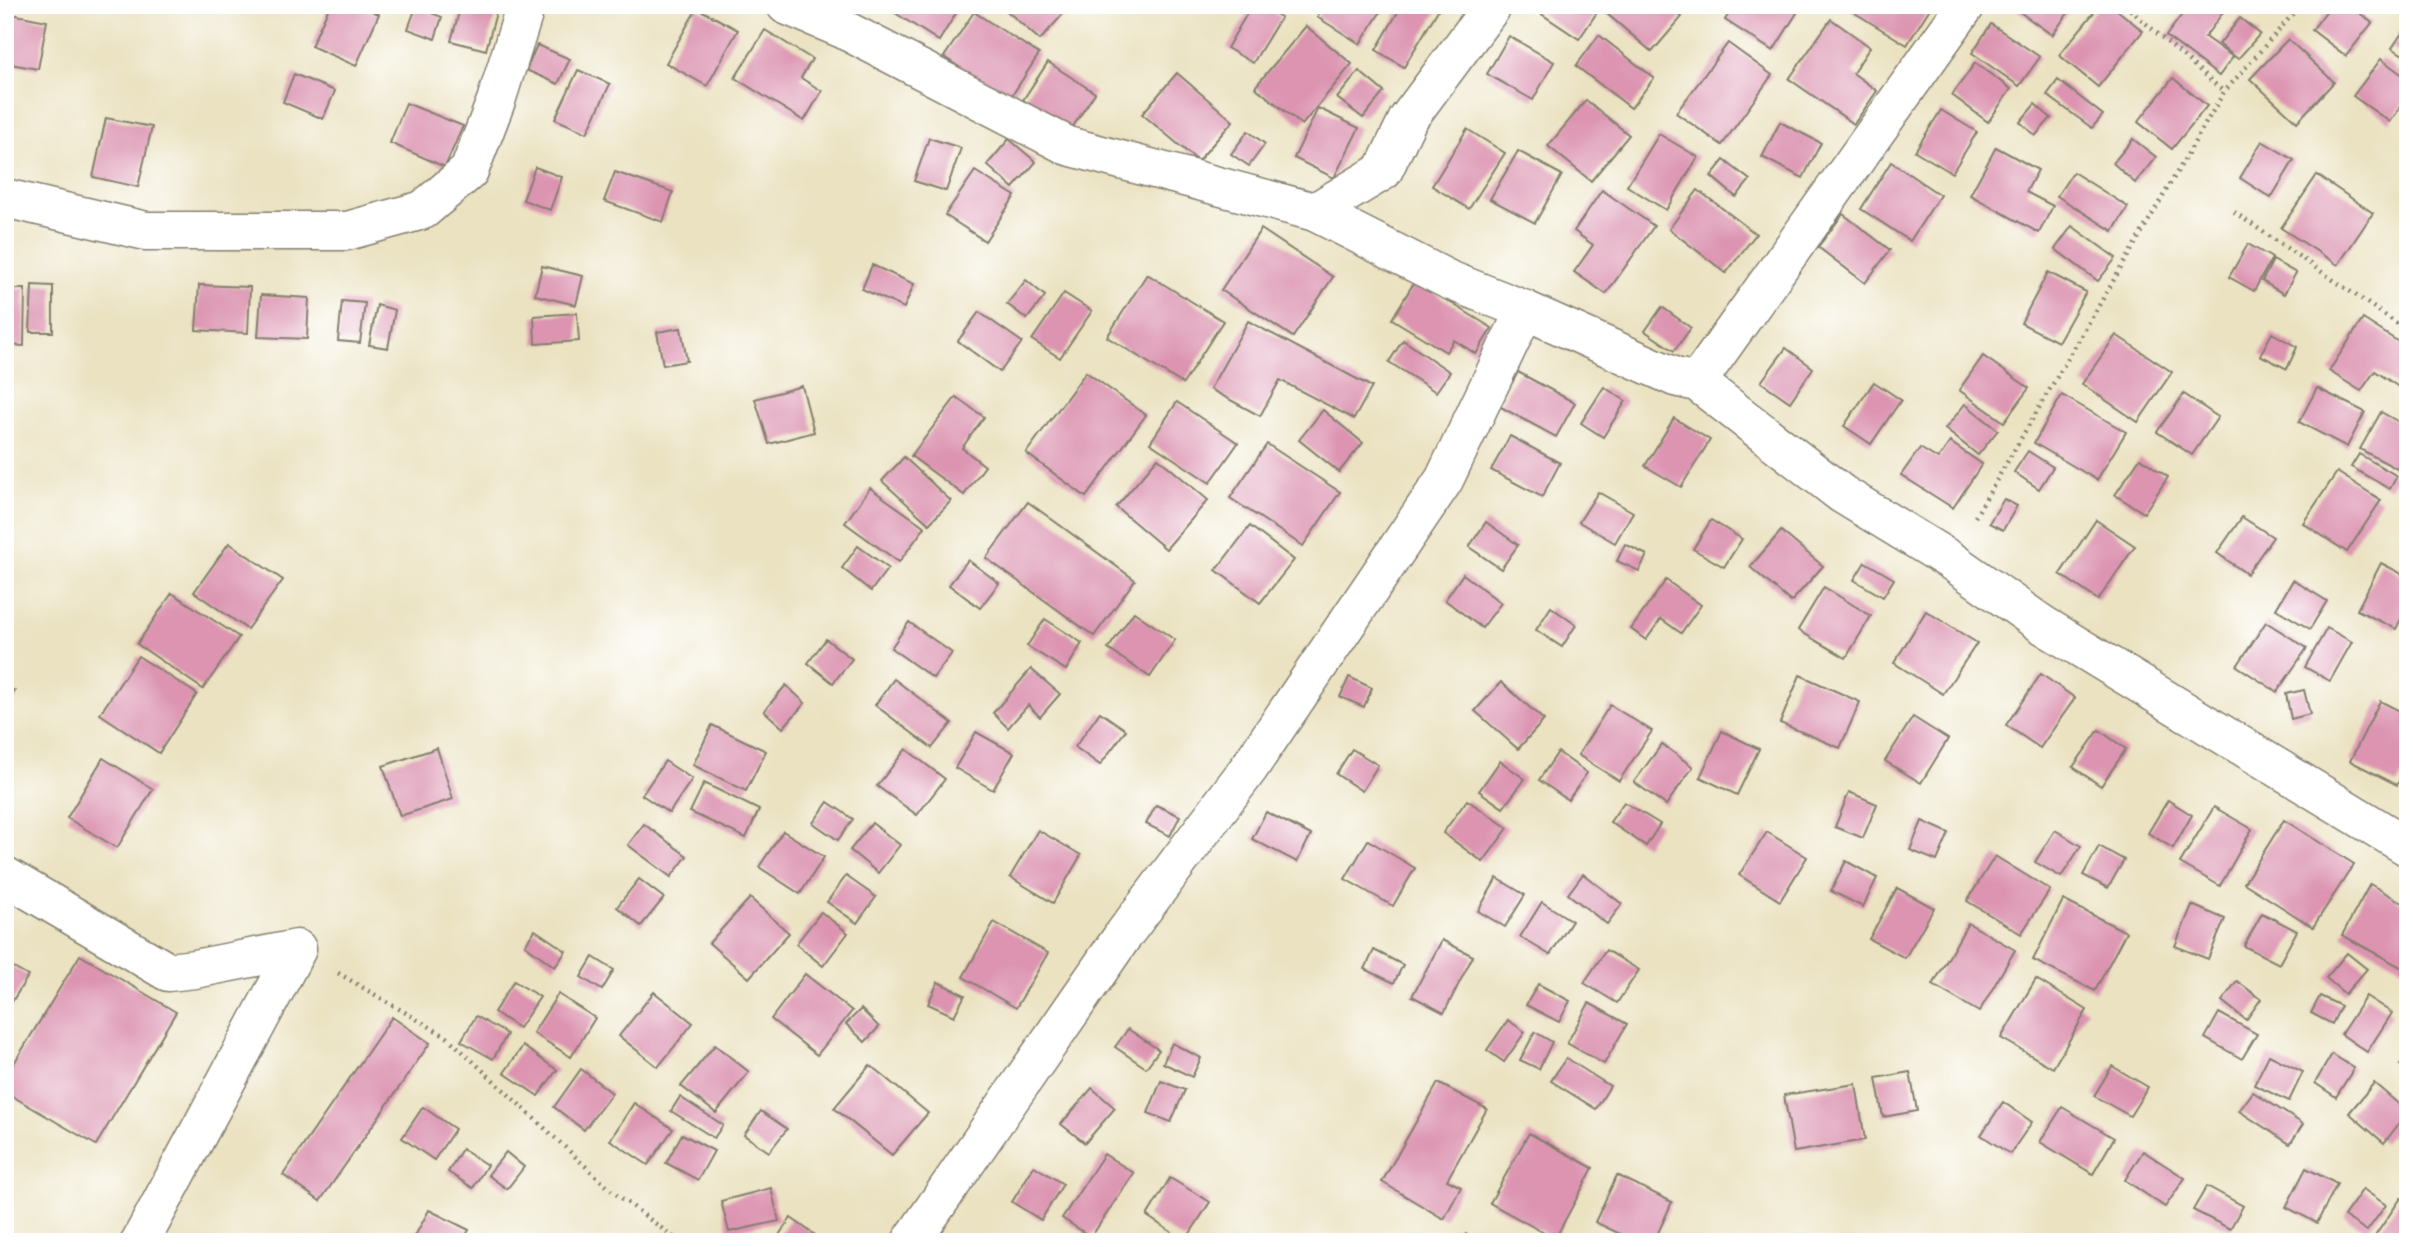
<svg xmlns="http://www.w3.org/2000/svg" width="2413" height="1247" viewBox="0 0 2413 1247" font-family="'Patrick Hand',sans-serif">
	<rect width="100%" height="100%" fill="#fff"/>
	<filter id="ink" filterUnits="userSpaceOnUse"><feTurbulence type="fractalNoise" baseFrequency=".0143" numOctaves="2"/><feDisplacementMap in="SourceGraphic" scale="14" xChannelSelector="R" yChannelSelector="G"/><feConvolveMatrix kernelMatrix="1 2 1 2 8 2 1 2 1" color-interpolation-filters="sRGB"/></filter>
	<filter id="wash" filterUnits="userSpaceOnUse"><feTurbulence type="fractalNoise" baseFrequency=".00686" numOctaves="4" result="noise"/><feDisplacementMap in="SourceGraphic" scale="28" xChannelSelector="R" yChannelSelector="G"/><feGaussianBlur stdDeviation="1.57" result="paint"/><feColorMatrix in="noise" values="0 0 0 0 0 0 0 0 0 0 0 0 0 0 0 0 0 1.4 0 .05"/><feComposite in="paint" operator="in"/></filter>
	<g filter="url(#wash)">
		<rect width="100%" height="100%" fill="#ebe2c1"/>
		<g id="blocks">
			<!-- building -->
			<g fill="#dc94b1">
				<polygon points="330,5 357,5 379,14 356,66 311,46"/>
				<polygon points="461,5 498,5 486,50 451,41"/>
				<polygon points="895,5 961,5 939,41 892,11"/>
				<polygon points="1000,5 1071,5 1040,40"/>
				<polygon points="1252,5 1261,5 1281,17 1253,63 1227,48"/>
				<polygon points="1325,5 1385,5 1360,44 1317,17"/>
				<polygon points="1402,5 1441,5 1404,67 1376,50"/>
				<polygon points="1528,5 1602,5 1579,39"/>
				<polygon points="1612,5 1667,5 1682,17 1652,52 1606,13"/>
				<polygon points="1734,5 1802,5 1773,51 1725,20"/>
				<polygon points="1842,5 1932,5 1907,45"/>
				<polygon points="2010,5 2074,5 2052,35"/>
				<polygon points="2100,5 2111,5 2143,31 2098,87 2059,55"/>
				<polygon points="2189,5 2217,5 2224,11 2205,37 2233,57 2219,76 2166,36"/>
				<polygon points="2331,5 2350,5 2372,23 2346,56 2312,30"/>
				<polygon points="416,7 442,17 435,39 408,29"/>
				<polygon points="697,8 738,30 707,86 666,63"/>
				<polygon points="974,12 1039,54 1009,100 944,57"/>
				<polygon points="6,13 47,21 38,69 5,63"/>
				<polygon points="2240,18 2260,34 2238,59 2219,44"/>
				<polygon points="1831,19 1870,47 1853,73 1877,91 1854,124 1789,79"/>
				<polygon points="1991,24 2040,57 2019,86 1972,53"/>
				<polygon points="2408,24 2408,58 2392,48"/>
				<polygon points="1306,26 1352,64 1302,125 1255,87"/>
				<polygon points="765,30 812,59 801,78 822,91 804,121 735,78"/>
				<polygon points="1599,35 1654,78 1631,108 1576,66"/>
				<polygon points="1509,36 1554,62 1533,100 1487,74"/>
				<polygon points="2288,39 2334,82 2297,122 2250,79"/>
				<polygon points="1728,43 1772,75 1722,145 1676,113"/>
				<polygon points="537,45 570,59 558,84 526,70"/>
				<polygon points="2381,59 2408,79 2408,97 2390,122 2353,96"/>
				<polygon points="1048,62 1095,93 1070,131 1023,100"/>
				<polygon points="1975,63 2011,89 1988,122 1952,95"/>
				<polygon points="578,70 610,84 587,133 555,119"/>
				<polygon points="1359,71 1384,92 1363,118 1337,98"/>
				<polygon points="1177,73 1233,121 1198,161 1142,114"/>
				<polygon points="294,74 335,91 323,119 283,102"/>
				<polygon points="2173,78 2207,106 2172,149 2138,122"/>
				<polygon points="2058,80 2103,115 2092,128 2047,95"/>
				<polygon points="1586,100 1629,135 1591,181 1548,146"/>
				<polygon points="406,103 463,126 445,167 390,143"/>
				<polygon points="2035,104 2051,118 2035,136 2020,122"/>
				<polygon points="1318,108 1359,128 1334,178 1294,158"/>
				<polygon points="1941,110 1977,132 1952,173 1915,151"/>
				<polygon points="106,118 152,127 138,187 93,177"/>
				<polygon points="1780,122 1821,143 1803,178 1762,157"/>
				<polygon points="1467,129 1505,153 1469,209 1432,186"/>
				<polygon points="1248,131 1265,144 1249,166 1231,154"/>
				<polygon points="1659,134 1698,157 1666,210 1627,186"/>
				<polygon points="929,138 961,148 946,191 914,181"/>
				<polygon points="1009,139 1036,162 1013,188 987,165"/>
				<polygon points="2133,139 2156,157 2135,183 2113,163"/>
				<polygon points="2262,141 2294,160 2271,198 2240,178"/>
				<polygon points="1996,147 2038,170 2026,192 2053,206 2039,233 1970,195"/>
				<polygon points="1518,151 1562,175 1535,223 1490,199"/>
				<polygon points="1724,160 1750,180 1736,197 1711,176"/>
				<polygon points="1891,162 1940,195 1910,241 1861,209"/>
				<polygon points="535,167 562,177 550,210 523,200"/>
				<polygon points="975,171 1015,196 985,241 945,215"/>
				<polygon points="615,172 673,192 663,222 604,201"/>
				<polygon points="2073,172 2128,207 2113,231 2057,196"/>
				<polygon points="2317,175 2373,213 2338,265 2281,228"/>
				<polygon points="1602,190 1654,226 1606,294 1574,272 1593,245 1574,231"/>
				<polygon points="1698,190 1756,234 1726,273 1669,229"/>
				<polygon points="1843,214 1890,250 1865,283 1818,247"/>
				<polygon points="2072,226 2116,258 2098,281 2055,249"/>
				<polygon points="1261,229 1333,277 1293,337 1221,290"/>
				<polygon points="2248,244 2272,258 2254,291 2229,277"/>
				<polygon points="2273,260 2296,273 2284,294 2262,281"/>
				<polygon points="872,265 914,284 904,308 862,289"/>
				<polygon points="542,266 583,276 576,305 535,295"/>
				<polygon points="2048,272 2086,292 2058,342 2021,323"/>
				<polygon points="1147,274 1223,321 1183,384 1107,337"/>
				<polygon points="2408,275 2408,290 2400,285"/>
				<polygon points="1026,280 1045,296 1027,319 1007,304"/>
				<polygon points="1415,281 1492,328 1476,354 1454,340 1446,352 1392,319"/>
				<polygon points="32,285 53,286 53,332 30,332"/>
				<polygon points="199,285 250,287 248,333 196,330"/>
				<polygon points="5,289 25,289 24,346 5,345"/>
				<polygon points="1064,293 1092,311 1060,358 1032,340"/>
				<polygon points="261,295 309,298 307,339 258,337"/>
				<polygon points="342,301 365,303 360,343 338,341"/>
				<polygon points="377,305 395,310 388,348 369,345"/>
				<polygon points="1662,307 1691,328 1674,351 1645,331"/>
				<polygon points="979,312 1022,342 1000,372 958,341"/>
				<polygon points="577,313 579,341 535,344 534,316"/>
				<polygon points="2363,319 2408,348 2406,392 2375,371 2361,391 2329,371"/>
				<polygon points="1248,321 1372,387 1354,419 1280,380 1260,416 1210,389"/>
				<polygon points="681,328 687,361 663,365 657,332"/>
				<polygon points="2272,333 2297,347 2287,369 2260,355"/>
				<polygon points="2116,335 2172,372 2138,422 2082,384"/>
				<polygon points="1403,340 1450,372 1436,392 1389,362"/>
				<polygon points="1786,348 1813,368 1790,402 1761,382"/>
				<polygon points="1983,356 2029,388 2004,422 1959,390"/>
				<polygon points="1086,372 1146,415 1086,497 1026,453"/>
				<polygon points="1518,372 1575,403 1556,437 1499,406"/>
				<polygon points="1874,382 1901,400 1871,444 1844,426"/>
				<polygon points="802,386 814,432 769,444 755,399"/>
				<polygon points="1604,387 1626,401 1603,437 1581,423"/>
				<polygon points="2317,388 2365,412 2347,447 2299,422"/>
				<polygon points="2184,394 2218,417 2192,455 2157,432"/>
				<polygon points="2062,395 2126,432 2097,480 2034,443"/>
				<polygon points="956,397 984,417 962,448 985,466 964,495 911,456"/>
				<polygon points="1177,402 1238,443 1210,483 1150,443"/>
				<polygon points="1965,404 1998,430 1978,455 1945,429"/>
				<polygon points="1323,410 1363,443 1339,472 1299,440"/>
				<polygon points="2381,412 2408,427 2408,454 2399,470 2360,449"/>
				<polygon points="1674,418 1710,440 1681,487 1645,466"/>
				<polygon points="1510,436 1560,463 1542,497 1491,470"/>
				<polygon points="1950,442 1982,464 1953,508 1901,475 1920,448 1938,459"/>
				<polygon points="1267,444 1340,492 1303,546 1230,498"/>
				<polygon points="2028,451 2053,467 2039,489 2014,472"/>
				<polygon points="2359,454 2397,476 2390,489 2351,467"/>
				<polygon points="904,457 951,501 929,524 882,481"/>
				<polygon points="1158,458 1208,500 1166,549 1116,507"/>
				<polygon points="2140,458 2168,477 2144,513 2115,495"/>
				<polygon points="2337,472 2381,500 2347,552 2303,523"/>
				<polygon points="870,488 925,527 899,562 845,523"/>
				<polygon points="1598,492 1633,512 1615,543 1579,522"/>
				<polygon points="2004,499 2017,506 2003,530 1989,523"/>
				<polygon points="1028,502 1135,580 1094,636 986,558"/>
				<polygon points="2242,517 2273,537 2247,574 2217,553"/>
				<polygon points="1711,520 1742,539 1724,567 1693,549"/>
				<polygon points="2096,520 2135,546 2098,600 2060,574"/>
				<polygon points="1486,522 1518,545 1501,569 1469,547"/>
				<polygon points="1250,526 1294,560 1260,603 1216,570"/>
				<polygon points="1781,531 1823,566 1791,602 1750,567"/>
				<polygon points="229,543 283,580 247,629 194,592"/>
				<polygon points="1625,544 1647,555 1639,571 1617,561"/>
				<polygon points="858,546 888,568 871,591 842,568"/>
				<polygon points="968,560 999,583 980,608 949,585"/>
				<polygon points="1865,562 1894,579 1883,597 1854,580"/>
				<polygon points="2381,563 2408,577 2408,605 2396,629 2357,610"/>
				<polygon points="1463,574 1501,603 1482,628 1445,600"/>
				<polygon points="1666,580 1701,605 1681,633 1661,619 1646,640 1631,629"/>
				<polygon points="2293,580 2327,601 2310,629 2276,609"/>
				<polygon points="1824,587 1871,616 1846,658 1798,630"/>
				<polygon points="172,593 239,637 203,689 137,644"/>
				<polygon points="1551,607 1576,625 1562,647 1536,630"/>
				<polygon points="1926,611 1977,643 1943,694 1894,663"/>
				<polygon points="1134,612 1175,640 1150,677 1108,649"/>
				<polygon points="1045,619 1082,643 1066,670 1027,646"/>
				<polygon points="909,622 952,653 933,678 891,648"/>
				<polygon points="2266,622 2307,648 2277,692 2237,666"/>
				<polygon points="2327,628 2352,642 2330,681 2305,667"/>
				<polygon points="826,639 852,659 833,683 808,663"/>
				<polygon points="138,656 197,694 159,753 100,714"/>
				<polygon points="1031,669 1060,694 1040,717 1028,705 1008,728 993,713"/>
				<polygon points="2041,674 2075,698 2040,748 2006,725"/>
				<polygon points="1800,675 1860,702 1840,748 1780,723"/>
				<polygon points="1349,677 1372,688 1364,707 1340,697"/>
				<polygon points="894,679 952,723 932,748 875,705"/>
				<polygon points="1501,682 1544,720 1518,749 1475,711"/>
				<polygon points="786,685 805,703 783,728 764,711"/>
				<polygon points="5,686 15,691 5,710"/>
				<polygon points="2304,690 2310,714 2291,719 2286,694"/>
				<polygon points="2380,701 2408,715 2408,764 2397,785 2350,761"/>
				<polygon points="1610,705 1652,731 1619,781 1578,755"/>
				<polygon points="1100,712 1126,730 1100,765 1075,747"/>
				<polygon points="1913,717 1948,739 1921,783 1885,761"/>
				<polygon points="712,725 766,751 746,791 693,765"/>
				<polygon points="2099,730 2126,749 2101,786 2073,767"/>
				<polygon points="1722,731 1759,749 1737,795 1700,777"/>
				<polygon points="976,732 1014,753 993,790 955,768"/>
				<polygon points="1662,744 1693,767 1666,805 1634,782"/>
				<polygon points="437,748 453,799 400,816 383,766"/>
				<polygon points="906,749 945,779 917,815 877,786"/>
				<polygon points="1352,749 1378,765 1362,791 1336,774"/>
				<polygon points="1558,752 1587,773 1568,800 1539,780"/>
				<polygon points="103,758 153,789 117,848 67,818"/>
				<polygon points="665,761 692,779 669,813 642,795"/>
				<polygon points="1500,761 1525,779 1503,808 1479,791"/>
				<polygon points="704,783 759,810 746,838 690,812"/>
				<polygon points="1849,792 1877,804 1863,838 1835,827"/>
				<polygon points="1467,800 1508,828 1483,862 1443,833"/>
				<polygon points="2168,800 2192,815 2173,848 2148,833"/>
				<polygon points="828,802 853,819 838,840 813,823"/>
				<polygon points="1624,802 1660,824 1646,846 1610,822"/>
				<polygon points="1156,805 1180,816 1170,836 1146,824"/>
				<polygon points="2214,807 2252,829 2220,886 2180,863"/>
				<polygon points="1266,812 1311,835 1297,862 1252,839"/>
				<polygon points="2284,820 2354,864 2313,927 2244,883"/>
				<polygon points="1922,821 1949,833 1937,861 1910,850"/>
				<polygon points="872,823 900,845 878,873 850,850"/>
				<polygon points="644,824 687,856 671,877 628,845"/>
				<polygon points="1038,830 1081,855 1053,903 1010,877"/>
				<polygon points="2055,830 2081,846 2061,877 2035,862"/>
				<polygon points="783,831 824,857 800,894 759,867"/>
				<polygon points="1767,832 1807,857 1780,901 1739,875"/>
				<polygon points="1368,840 1415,868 1393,906 1345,879"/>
				<polygon points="2099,846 2124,860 2108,888 2083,875"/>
				<polygon points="1995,856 2050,890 2021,934 1967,901"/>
				<polygon points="1846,861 1877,878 1863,907 1831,891"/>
				<polygon points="1583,874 1622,904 1607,924 1568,894"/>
				<polygon points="846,876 876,897 857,923 827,902"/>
				<polygon points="1497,878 1525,895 1505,927 1478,911"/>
				<polygon points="639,879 664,898 641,926 617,907"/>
				<polygon points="2370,884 2408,906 2408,971 2342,935"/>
				<polygon points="1897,888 1934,908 1905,958 1869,939"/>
				<polygon points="750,898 789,933 749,978 709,943"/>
				<polygon points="2063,900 2126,932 2095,991 2033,960"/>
				<polygon points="1542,902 1572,921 1550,955 1520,937"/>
				<polygon points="2192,905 2225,919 2208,959 2175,946"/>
				<polygon points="821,912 848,933 823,966 796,944"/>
				<polygon points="2262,913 2297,931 2279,964 2244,946"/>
				<polygon points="994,922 1048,953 1016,1008 963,977"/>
				<polygon points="1968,923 2015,950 1979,1012 1933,985"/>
				<polygon points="535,930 566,951 555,967 525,945"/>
				<polygon points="1442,940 1473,956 1444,1013 1412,996"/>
				<polygon points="1374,950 1403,965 1394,983 1365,969"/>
				<polygon points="1606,950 1639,970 1617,1003 1584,983"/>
				<polygon points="2347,953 2367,969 2345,994 2326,978"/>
				<polygon points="80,955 176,1012 96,1145 5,1092 5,1078"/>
				<polygon points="593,957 614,970 602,990 581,977"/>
				<polygon points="5,963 28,976 5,1013"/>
				<polygon points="805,974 852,1011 817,1055 771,1019"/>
				<polygon points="2036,979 2087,1010 2053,1068 2001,1038"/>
				<polygon points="514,981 540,997 519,1028 494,1012"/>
				<polygon points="2237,981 2261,999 2246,1020 2222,1001"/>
				<polygon points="938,982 965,995 954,1016 928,1004"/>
				<polygon points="1538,984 1570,1001 1559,1022 1526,1005"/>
				<polygon points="654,992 693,1023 658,1067 619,1036"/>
				<polygon points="558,994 595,1018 571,1057 533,1033"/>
				<polygon points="2320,996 2341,1006 2332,1024 2311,1013"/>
				<polygon points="2366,996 2392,1013 2367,1052 2341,1034"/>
				<polygon points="1589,1003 1627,1024 1604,1064 1567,1043"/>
				<polygon points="861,1009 879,1027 865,1042 846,1024"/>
				<polygon points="2219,1013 2257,1034 2242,1059 2205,1038"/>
				<polygon points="476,1016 507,1034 493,1059 461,1041"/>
				<polygon points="392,1017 430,1043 320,1201 283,1175"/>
				<polygon points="1508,1020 1525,1032 1504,1062 1487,1050"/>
				<polygon points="1128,1029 1159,1050 1146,1068 1115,1047"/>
				<polygon points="1535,1032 1552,1042 1539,1069 1520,1060"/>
				<polygon points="1172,1043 1201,1058 1192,1077 1163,1063"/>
				<polygon points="715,1045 749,1072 716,1113 681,1086"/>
				<polygon points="523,1046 557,1070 538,1096 504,1073"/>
				<polygon points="2332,1054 2354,1068 2336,1097 2315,1083"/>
				<polygon points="2408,1054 2408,1070 2400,1065"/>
				<polygon points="2269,1055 2303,1072 2289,1101 2254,1085"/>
				<polygon points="1566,1058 1610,1086 1596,1109 1551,1081"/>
				<polygon points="870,1065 928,1113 892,1155 834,1108"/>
				<polygon points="2112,1066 2148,1087 2130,1116 2094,1096"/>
				<polygon points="581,1069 612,1093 584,1130 554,1107"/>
				<polygon points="1910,1072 1917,1111 1883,1117 1876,1078"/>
				<polygon points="1161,1081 1185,1090 1171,1122 1148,1113"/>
				<polygon points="1438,1083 1487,1109 1447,1180 1461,1187 1444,1219 1382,1182"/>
				<polygon points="2374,1083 2408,1112 2384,1143 2349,1113"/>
				<polygon points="1856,1084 1865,1140 1794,1152 1784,1095"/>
				<polygon points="1092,1088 1115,1108 1085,1143 1061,1124"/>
				<polygon points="2253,1092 2303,1124 2290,1144 2239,1111"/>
				<polygon points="680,1097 723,1125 714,1138 671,1111"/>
				<polygon points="2003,1102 2032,1122 2010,1154 1981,1135"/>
				<polygon points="634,1103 673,1129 648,1165 610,1140"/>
				<polygon points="423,1107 455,1129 434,1160 402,1138"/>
				<polygon points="2062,1107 2114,1138 2093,1174 2040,1142"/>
				<polygon points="761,1111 787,1129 769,1152 744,1135"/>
				<polygon points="1529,1133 1593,1168 1555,1239 1490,1203"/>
				<polygon points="682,1134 714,1151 698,1180 666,1163"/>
				<polygon points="462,1149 487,1165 473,1188 448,1172"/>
				<polygon points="2143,1151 2185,1178 2165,1207 2125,1180"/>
				<polygon points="506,1152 524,1167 507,1189 488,1175"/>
				<polygon points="1104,1154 1134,1173 1091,1237 1062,1218"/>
				<polygon points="1034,1166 1063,1184 1041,1220 1012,1202"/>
				<polygon points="2306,1168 2337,1184 2317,1223 2286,1207"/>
				<polygon points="1617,1175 1672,1202 1654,1242 1637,1242 1595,1222"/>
				<polygon points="1170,1178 1210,1202 1185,1241 1147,1216"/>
				<polygon points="2207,1186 2243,1206 2230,1229 2193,1210"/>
				<polygon points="771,1188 779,1221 729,1232 721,1201"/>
				<polygon points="2363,1189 2386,1205 2367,1231 2344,1216"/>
				<polygon points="2401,1198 2408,1203 2408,1242 2371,1242"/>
				<polygon points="429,1210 469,1230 462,1242 425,1242 415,1236"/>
				<polygon points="791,1218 825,1242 774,1242"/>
				<polygon points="1466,1234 1477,1242 1461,1242"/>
				<polygon points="1579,1234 1594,1242 1574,1242"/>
			</g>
		</g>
	</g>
	<g filter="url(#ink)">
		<use href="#blocks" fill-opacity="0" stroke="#847f6e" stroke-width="2"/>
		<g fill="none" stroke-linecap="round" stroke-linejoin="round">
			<defs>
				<g id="minor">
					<polyline points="786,5 843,29 1068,146 1315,212 1449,280 1525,310 1444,480 1249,768 1122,937 911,1242"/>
					<polyline points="5,198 146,231 347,231 423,210 469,171 496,101 526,5"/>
					<polyline points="1315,212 1383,171 1408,119 1493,5"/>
					<polyline points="1525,310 1675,377 1697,382 1842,494 1950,560 2043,625 2408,847"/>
					<polyline points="1697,382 1966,5"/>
					<polyline points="5,876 168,972 195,969 297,949 140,1242"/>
				</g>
			</defs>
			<!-- minor casing -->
			<use href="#minor" stroke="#847f6e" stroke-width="41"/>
			<!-- path -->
			<g stroke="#847f6e" stroke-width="4.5" stroke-dasharray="2 5" stroke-linecap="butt">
				<polyline points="2125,5 2224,92"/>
				<polyline points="2234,212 2408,331"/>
				<polyline points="1975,517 2224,92 2301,5"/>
				<polyline points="338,973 447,1037 612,1191 680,1242"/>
			</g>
			<!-- minor -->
			<use href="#minor" stroke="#fff" stroke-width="38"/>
		</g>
	</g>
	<!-- margin -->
	<rect width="2413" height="1247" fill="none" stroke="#fff" stroke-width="28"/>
</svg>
